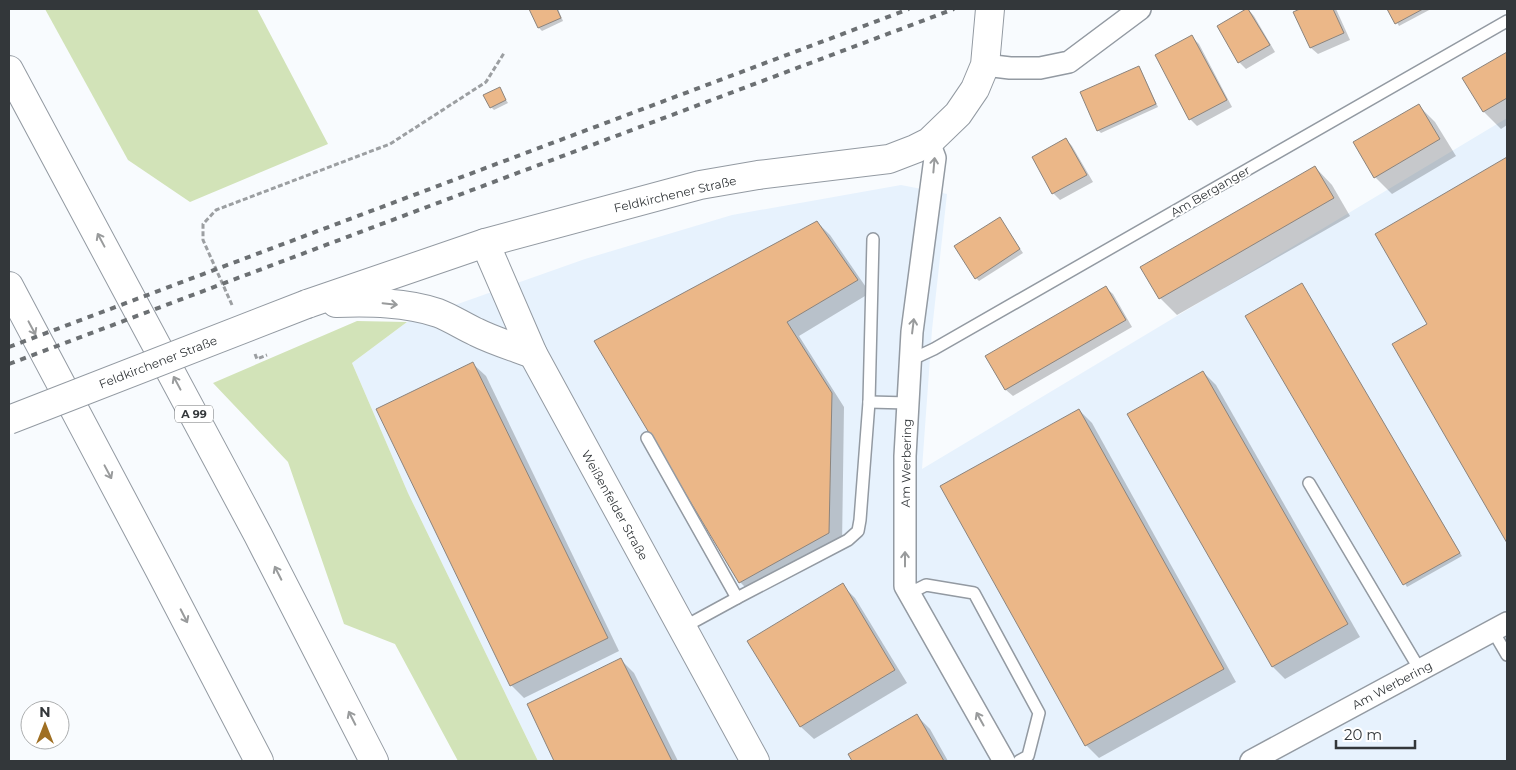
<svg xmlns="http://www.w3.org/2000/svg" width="1516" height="770" viewBox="0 0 1516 770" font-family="Montserrat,sans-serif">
	<rect width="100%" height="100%" fill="#f8fbfe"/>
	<!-- built -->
	<polygon fill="#e7f2fd" points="1507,118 1507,761 538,761 408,493 352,363 407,322 585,259 732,215 901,185 947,194 932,330 922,469"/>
	<!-- green -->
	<g fill="#d2e3b8">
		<polygon points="45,9 257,9 328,144 190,202 128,160"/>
		<polygon points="357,321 407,322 352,363 408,493 538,761 458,761 395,644 344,624 288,462 213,383"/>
	</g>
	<!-- shadow -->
	<g fill="#0003">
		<polygon points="530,9 558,9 563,21 542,31 539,28"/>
		<polygon points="1248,9 1254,16 1275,52 1246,69 1239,62"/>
		<polygon points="1303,9 1336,9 1350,40 1318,54 1311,48 1295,13"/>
		<polygon points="1389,9 1431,9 1399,26"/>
		<polygon points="1192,37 1199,44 1232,107 1197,126 1190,119"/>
		<polygon points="1507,53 1507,125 1501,129 1484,112 1464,78"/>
		<polygon points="1138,67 1141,70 1158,107 1101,133 1098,130"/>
		<polygon points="499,89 508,103 494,110 491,107"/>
		<polygon points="1418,105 1435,122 1456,156 1392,194 1375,177"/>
		<polygon points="1066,139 1072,146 1093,182 1060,200 1053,193"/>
		<polygon points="1507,159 1507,540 1394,344 1429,324 1377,234"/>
		<polygon points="1315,167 1332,185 1350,216 1177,315 1160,298"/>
		<polygon points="817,222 830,235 870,293 799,336 844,407 842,546 753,595 740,582 596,342"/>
		<polygon points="1002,222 1023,253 979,281 976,278"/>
		<polygon points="1106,288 1113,294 1132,327 1013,396 1006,390 987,356"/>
		<polygon points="1304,288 1462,556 1407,587 1247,316"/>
		<polygon points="473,364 486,376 619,651 524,698 511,685"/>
		<polygon points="1203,372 1216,385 1360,637 1285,679 1273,667"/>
		<polygon points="1079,410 1092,423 1236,682 1099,758 1086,745"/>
		<polygon points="842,585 855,598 907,683 814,739 801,727 749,641"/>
		<polygon points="621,660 634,673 678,761 556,761 528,705"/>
		<polygon points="917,716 930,729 948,761 853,761 849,754"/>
	</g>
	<!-- building -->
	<g fill="#ebb788" stroke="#8c847d">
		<polygon points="529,9 557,9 561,18 538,28"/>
		<polygon points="1246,9 1248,9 1270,45 1238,63 1217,26"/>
		<polygon points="1300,9 1333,9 1344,33 1310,48 1293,12"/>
		<polygon points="1387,9 1423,9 1395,24"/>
		<polygon points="1192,35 1227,100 1189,120 1155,55"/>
		<polygon points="1507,52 1507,98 1483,112 1462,78"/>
		<polygon points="1139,66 1156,104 1097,131 1080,92"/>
		<polygon points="500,87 506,100 490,108 483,95"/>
		<polygon points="1419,104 1440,139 1374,178 1353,142"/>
		<polygon points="1066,138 1087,175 1052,194 1032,157"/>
		<polygon points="1507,157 1507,543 1392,344 1427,324 1375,234"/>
		<polygon points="1315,166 1334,198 1159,299 1140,267"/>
		<polygon points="1000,217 1020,249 975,279 954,246"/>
		<polygon points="817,221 858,280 787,322 832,393 829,533 739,583 594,341"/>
		<polygon points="1302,283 1460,553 1403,585 1245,316"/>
		<polygon points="1106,286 1126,320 1005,390 985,356"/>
		<polygon points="473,362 608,638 510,686 376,409"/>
		<polygon points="1203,371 1348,624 1272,667 1127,414"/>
		<polygon points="1079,409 1224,669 1085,746 940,486"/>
		<polygon points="843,583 895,670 800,727 747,641"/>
		<polygon points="621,658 672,761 554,761 527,704"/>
		<polygon points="917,714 944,761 852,761 848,754"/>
	</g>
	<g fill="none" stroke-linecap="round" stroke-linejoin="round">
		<defs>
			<g id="lane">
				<polyline points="911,357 919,356 934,349 1507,21"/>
				<polyline points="869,402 908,403"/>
				<polyline points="647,438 737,598 848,540 858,531 860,520 869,402 873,239"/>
				<polyline points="1309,483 1420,670"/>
				<polyline points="910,593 926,585 974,593 1039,713 1028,756 1019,761"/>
				<polyline points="682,628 737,598"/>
				<polyline points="1493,631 1507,655"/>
			</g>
			<g id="street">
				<polyline points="985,65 1010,68 1040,68 1069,62 1140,9"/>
				<polyline points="929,142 935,158 912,332 905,456 905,586 1004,761"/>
				<polyline points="1251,761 1507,623"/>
			</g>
			<g id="secondary">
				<polyline points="485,243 533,354 755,761"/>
				<path d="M336 303C369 302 406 302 438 313 451 318 463 326 476 332 494 341 514 347 533 354"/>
				<polyline points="307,304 485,243 700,185 758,175 889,159 915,149 929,142 958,114 975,89 985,65 990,9"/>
			</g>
			<g id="highway">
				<polyline points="9,70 258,535 374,761"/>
				<polyline points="9,286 159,569 259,761"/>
			</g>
		</defs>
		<!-- lane casing -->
		<use href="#lane" stroke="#939aa2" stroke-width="14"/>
		<!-- street casing -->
		<use href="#street" stroke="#939aa2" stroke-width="24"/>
		<!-- secondary casing -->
		<use href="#secondary" stroke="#939aa2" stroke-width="30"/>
		<!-- highway casing -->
		<use href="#highway" stroke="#939aa2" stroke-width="30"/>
		<!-- path -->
		<g stroke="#9c9fa2" stroke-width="3" stroke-dasharray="5 2.5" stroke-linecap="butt">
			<polyline points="232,305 203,240 203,224 216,210 390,144 486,82 504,53"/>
			<polyline points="255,354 257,359 267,355"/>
		</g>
		<!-- lane -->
		<use href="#lane" stroke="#fff" stroke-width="11"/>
		<!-- street -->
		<use href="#street" stroke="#fff" stroke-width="21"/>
		<!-- secondary -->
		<use href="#secondary" stroke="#fff" stroke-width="28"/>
		<!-- highway -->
		<use href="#highway" stroke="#fff" stroke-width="28"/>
		<!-- rail -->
		<g stroke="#6c7073" stroke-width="4" stroke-dasharray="6 6" stroke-linecap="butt">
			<polyline points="9,347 909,9"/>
			<polyline points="9,364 954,9"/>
		</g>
		<defs>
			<polyline id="secondary-bridge" points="9,420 307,304"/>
		</defs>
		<!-- secondary-bridge casing -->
		<use href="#secondary-bridge" stroke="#939aa2" stroke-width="30" stroke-linecap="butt"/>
		<!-- secondary-bridge -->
		<use href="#secondary-bridge" stroke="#fff" stroke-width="28"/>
	</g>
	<!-- one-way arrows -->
	<defs><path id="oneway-shaft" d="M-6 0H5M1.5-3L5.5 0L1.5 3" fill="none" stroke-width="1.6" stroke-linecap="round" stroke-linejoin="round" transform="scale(1.25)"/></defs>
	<g stroke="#999b9c">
		<use href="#oneway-shaft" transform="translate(934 165) rotate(-85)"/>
		<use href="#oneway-shaft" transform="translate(101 240) rotate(-118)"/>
		<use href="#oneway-shaft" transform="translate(390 304) rotate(6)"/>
		<use href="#oneway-shaft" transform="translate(913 326) rotate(-83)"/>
		<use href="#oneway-shaft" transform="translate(32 328) rotate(62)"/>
		<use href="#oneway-shaft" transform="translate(177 383) rotate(-118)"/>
		<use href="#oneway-shaft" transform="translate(108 472) rotate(62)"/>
		<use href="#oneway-shaft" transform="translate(905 559) rotate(-90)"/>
		<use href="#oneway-shaft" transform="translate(278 573) rotate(-117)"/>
		<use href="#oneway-shaft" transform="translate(184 616) rotate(63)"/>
		<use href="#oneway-shaft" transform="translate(352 718) rotate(-117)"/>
		<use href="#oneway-shaft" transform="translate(980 719) rotate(-119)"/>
	</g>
	<g text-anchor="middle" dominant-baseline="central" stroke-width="4" stroke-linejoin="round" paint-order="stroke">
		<!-- shield labels -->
		<rect fill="#fff" stroke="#707375" stroke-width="1" x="175" y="405.5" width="38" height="17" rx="4"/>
		<g font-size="11" font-weight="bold" fill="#33373a">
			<text x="194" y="414">A 99</text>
		</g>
		<!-- street labels -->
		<g font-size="12" fill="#33373a" stroke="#fff">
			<text transform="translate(1210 191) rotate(-30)">Am Berganger</text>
			<text transform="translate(675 194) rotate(-13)">Feldkirchener Straße</text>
			<text transform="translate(158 362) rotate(-21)">Feldkirchener Straße</text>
			<text transform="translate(906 463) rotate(-89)">Am Werbering</text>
			<text transform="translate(615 505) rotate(61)">Weißenfelder Straße</text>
			<text transform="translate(1392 685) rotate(-28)">Am Werbering</text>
		</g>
	</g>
	<!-- border -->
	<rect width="1516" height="770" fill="none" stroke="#33373a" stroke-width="20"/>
	<!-- north arrow -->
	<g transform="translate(45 725)"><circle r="24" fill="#ffffff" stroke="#adafb0"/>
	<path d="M0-4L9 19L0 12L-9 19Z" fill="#9f6f22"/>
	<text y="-8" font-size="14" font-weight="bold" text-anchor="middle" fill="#33373a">N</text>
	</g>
	<!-- scale -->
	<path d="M1336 740v8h79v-8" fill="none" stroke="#33373a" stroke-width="2.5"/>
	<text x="1344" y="740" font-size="15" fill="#33373a" stroke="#ffffff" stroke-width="4" paint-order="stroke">20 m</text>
</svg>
